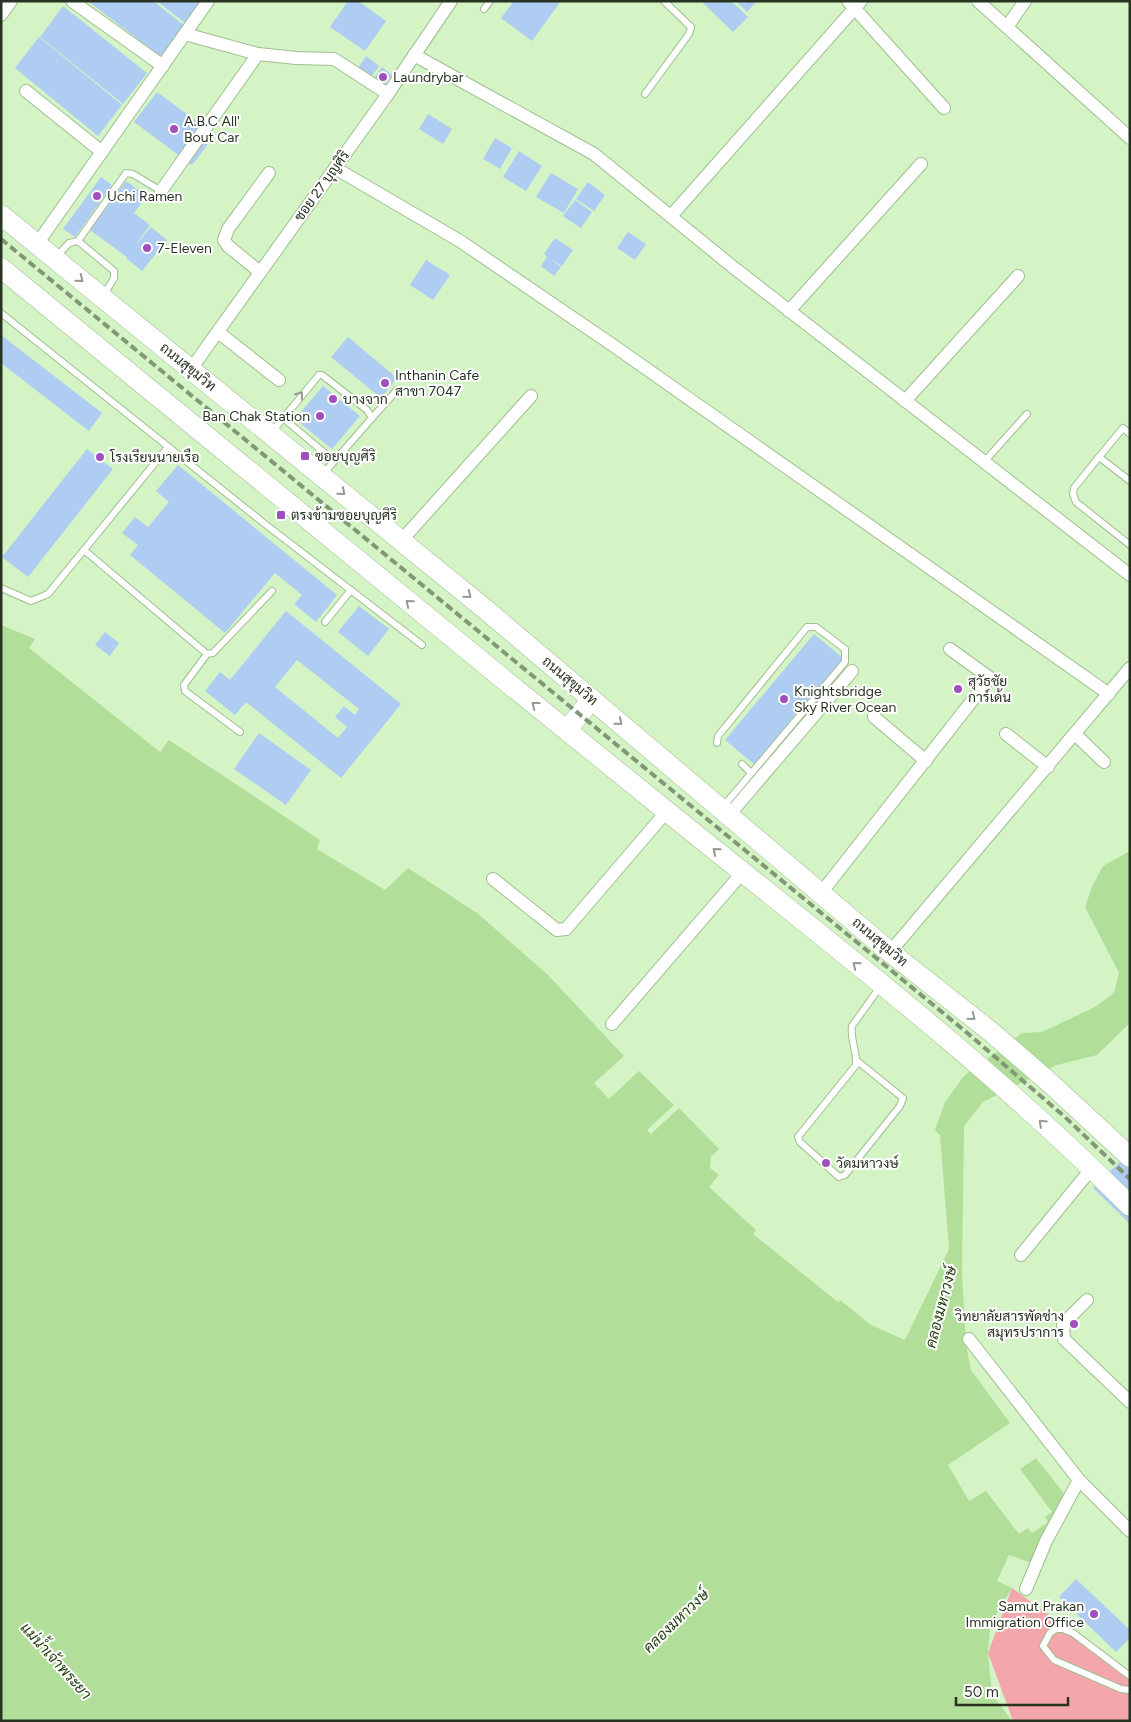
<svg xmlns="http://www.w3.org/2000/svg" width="1131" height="1722" viewBox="0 0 1131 1722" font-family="Figtree,Sarabun,sans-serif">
	<rect width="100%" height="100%" fill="#d4f4c5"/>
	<!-- green -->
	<polygon fill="#f3a6ab" points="1012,1588 1130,1673 1130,1721 1013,1721 988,1653"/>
	<!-- water -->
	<polygon fill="#b1df99" points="1,625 35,639 29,648 160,752 169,740 320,840 317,849 385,890 408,868 477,913 547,974 624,1056 594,1083 609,1099 639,1071 674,1105 647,1130 651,1134 679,1108 719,1149 711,1157 710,1168 719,1175 709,1187 756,1230 753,1234 838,1302 840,1300 871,1325 905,1340 949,1249 940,1135 935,1130 945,1102 964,1076 1022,1033 1042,1032 1095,1007 1114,993 1119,973 1085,907 1092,887 1103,866 1130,851 1130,1023 1097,1055 1057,1065 983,1102 964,1126 962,1273 966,1345 971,1370 1010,1423 948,1465 969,1501 986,1491 1019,1534 1028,1528 1032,1533 1048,1522 1045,1517 1052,1512 1020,1469 1036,1458 1066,1496 1034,1564 1009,1555 997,1581 1012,1588 997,1613 990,1628 988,1653 992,1694 1012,1721 1,1721"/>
	<!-- building -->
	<g fill="#afccf3" fill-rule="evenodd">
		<polygon points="88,1 153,1 185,26 161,57"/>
		<polygon points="157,1 201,1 185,23"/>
		<polygon points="348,1 358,1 386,21 365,51 330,27"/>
		<polygon points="514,1 561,1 532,41 501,18"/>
		<polygon points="701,1 731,1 748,17 733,32"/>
		<polygon points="736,1 757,1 747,12"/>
		<polygon points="63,6 147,73 123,104 40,37"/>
		<polygon points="39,37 122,105 98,136 15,68"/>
		<polygon points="366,56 379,66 371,77 358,68"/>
		<polygon points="382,67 392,75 385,85 374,78"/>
		<polygon points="157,92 215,135 192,165 134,122"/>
		<polygon points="428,114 452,129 443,144 419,129"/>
		<polygon points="495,138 512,148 500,169 483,159"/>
		<polygon points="519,151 542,166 526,191 503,177"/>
		<polygon points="551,173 578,189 564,213 536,197"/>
		<polygon points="101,177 112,185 75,237 63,229"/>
		<polygon points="126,181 147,196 134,213 150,225 135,246 151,227 167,240 142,271 126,258 127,257 90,230"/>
		<polygon points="588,182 605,195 594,211 576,199"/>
		<polygon points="575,200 592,212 581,228 563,216"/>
		<polygon points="628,232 646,244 635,260 617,248"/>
		<polygon points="555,238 573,250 562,266 550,259 561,267 554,276 541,266 547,257 544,254"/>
		<polygon points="426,260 450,275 433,300 410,285"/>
		<polygon points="1,335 102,413 89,431 1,363"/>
		<polygon points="348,337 397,378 381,398 331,357"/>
		<polygon points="323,386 360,416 332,449 295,419"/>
		<polygon points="87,449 113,469 28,577 2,557"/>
		<polygon points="178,465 337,595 316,622 294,604 302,595 275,573 225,633 130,555 138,545 122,533 135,517 148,527 169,502 156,491"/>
		<polygon points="359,606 389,629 368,656 338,632"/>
		<path d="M286 611 401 704 341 778 246 702 235 715 205 691 220 672 230 680ZM297 660 359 709 355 715 344 706 335 717 347 727 338 738 275 687Z"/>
		<polygon points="105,632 119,643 110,656 95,645"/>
		<polygon points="814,634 844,659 755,765 725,740"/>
		<polygon points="259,733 311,770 286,805 234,769"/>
		<polygon points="1130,1152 1130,1224 1093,1188"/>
		<polygon points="1076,1579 1130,1630 1130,1638 1116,1652 1059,1597"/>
	</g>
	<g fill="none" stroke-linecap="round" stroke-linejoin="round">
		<defs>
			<g id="service">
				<polyline points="484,9 490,1"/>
				<polyline points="645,94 689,34 691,27 664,1"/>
				<polyline points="78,241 126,173 133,174 161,191"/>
				<polyline points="57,256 69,243 78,241 114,271 114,278 104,295"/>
				<polyline points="1,313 265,524 422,645"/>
				<polyline points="283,418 334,461"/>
				<polyline points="372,418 397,390"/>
				<polyline points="271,433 319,375 322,375 367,410 372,418 323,474"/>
				<polyline points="1130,434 1123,428 1099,457 1130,481"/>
				<polyline points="1099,457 1074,488 1073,494 1076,502 1130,545"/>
				<polyline points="984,462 1027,414"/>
				<polyline points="84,550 207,654 213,653 272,591"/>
				<polyline points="1,588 31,601 48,594 168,447"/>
				<polyline points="325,622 351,590"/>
				<polyline points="207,654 184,685 185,691 240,732"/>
				<polyline points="717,743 718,736 807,627 816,627 845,649 845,662 722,808"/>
				<polyline points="742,764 751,773"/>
				<path d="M856 1060 903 1098 900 1106 845 1175 839 1177 800 1142 798 1137 856 1065C857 1051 850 1039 852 1026L880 987"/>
				<polyline points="1130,1676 1073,1633 1063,1629 1056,1629 1050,1633 1043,1646 1054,1660 1121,1689 1130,1690"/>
			</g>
			<g id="minor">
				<polyline points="72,1 163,66"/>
				<polyline points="848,1 944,108"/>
				<polyline points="978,1 1130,138"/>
				<polyline points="1,15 11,1"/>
				<polyline points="1007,27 1025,1"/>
				<polyline points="185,34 258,54 296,58 334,59 388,94"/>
				<polyline points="414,55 594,154 733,267 1130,575"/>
				<polyline points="26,91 102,152"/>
				<polyline points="335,168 460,241 614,346 1109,694"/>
				<polyline points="161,191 258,54"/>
				<polyline points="671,216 861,1"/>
				<polyline points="37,244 208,1"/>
				<polyline points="260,272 228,246 224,240 228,229 269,173"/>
				<polyline points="789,311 921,164"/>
				<polyline points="218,332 279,380"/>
				<polyline points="191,369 388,94 451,1"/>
				<polyline points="905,401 1018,276"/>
				<polyline points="401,541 531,396"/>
				<polyline points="874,717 926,761"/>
				<polyline points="1006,734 1048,767"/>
				<polyline points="1075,734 1104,762"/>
				<polyline points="729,815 852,671"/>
				<polyline points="493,879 557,930 566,929 667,811"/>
				<polyline points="821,893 990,678 950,649"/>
				<polyline points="890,952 1130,668"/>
				<polyline points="612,1024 743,872"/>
				<polyline points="1021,1255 1092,1168"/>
				<polyline points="1087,1300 1063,1324 1064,1339 1130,1402"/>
				<polyline points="969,1339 1079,1480 1130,1531"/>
				<polyline points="1026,1589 1046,1541 1079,1480"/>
			</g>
			<g id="trunk">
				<polyline points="1,215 485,609 890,952 990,1031 1050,1083 1130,1157"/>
				<path d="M1 268C221 450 442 630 664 809 822 937 986 1061 1130 1206"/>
				<polyline points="567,730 592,699"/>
			</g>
		</defs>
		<!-- service casing -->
		<use href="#service" stroke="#a0be91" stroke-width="8"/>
		<!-- minor casing -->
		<use href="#minor" stroke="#a0be91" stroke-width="14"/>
		<!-- trunk casing -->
		<use href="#trunk" stroke="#a0be91" stroke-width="21"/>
		<!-- service -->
		<use href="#service" stroke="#fff" stroke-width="6"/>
		<!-- minor -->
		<use href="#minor" stroke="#fff" stroke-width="12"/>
		<!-- trunk -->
		<use href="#trunk" stroke="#fff" stroke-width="20"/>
		<!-- rail -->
		<polyline stroke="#819776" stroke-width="4" stroke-dasharray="8 4" stroke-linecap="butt" points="1,239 965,1031 1065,1117 1130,1179"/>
	</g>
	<!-- one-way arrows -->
	<defs><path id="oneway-chevron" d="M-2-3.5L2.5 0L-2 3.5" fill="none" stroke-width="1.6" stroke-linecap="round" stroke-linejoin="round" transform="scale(1.25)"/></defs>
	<g stroke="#949a90">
		<use href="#oneway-chevron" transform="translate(80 279) rotate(39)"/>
		<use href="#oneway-chevron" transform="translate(300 395) rotate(-52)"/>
		<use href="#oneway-chevron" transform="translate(342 492) rotate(39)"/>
		<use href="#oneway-chevron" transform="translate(468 595) rotate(39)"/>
		<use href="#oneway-chevron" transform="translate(409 603) rotate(-141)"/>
		<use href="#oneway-chevron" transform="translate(535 705) rotate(-142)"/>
		<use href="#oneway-chevron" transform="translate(619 722) rotate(40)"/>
		<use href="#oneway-chevron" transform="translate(716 851) rotate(-141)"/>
		<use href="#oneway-chevron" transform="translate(856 965) rotate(-141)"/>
		<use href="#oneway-chevron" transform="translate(972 1017) rotate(39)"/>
		<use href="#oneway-chevron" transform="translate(1042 1123) rotate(-137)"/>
	</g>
	<!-- markers -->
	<g fill="#a04fbf" stroke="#fff" stroke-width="2">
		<circle cx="383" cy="77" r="5"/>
		<circle cx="174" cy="129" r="5"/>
		<circle cx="97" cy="196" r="5"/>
		<circle cx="147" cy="248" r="5"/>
		<circle cx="385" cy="383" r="5"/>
		<circle cx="333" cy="399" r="5"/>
		<circle cx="320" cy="416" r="5"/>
		<rect x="300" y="451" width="10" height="10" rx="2.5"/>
		<circle cx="100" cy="457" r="5"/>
		<rect x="276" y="510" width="10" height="10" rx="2.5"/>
		<circle cx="958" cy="689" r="5"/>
		<circle cx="784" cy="699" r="5"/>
		<circle cx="826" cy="1163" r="5"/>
		<circle cx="1074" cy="1324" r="5"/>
		<circle cx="1094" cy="1614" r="5"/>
	</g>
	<g text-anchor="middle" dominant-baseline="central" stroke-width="4" stroke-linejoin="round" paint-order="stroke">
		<!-- poi labels -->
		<g font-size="14" fill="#283422" stroke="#fff" text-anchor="start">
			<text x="393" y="77">Laundrybar</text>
			<text x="184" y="121">A.B.C All'<tspan x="184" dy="16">Bout Car</tspan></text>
			<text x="107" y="196">Uchi Ramen</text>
			<text x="157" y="248">7-Eleven</text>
			<text x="395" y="375">Inthanin Cafe<tspan x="395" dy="16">สาขา 7047</tspan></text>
			<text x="343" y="399">บางจาก</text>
			<text x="310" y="416" text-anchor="end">Ban Chak Station</text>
			<text x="315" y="456">ซอยบุญศิริ</text>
			<text x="110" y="457">โรงเรียนนายเรือ</text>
			<text x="291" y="515">ตรงข้ามซอยบุญศิริ</text>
			<text x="968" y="681">สุวัธชัย<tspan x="968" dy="16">การ์เด้น</tspan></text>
			<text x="794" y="691">Knightsbridge<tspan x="794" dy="16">Sky River Ocean</tspan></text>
			<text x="836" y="1163">วัดมหาวงษ์</text>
			<text x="1064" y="1316" text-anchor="end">วิทยาลัยสารพัดช่าง<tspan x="1064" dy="16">สมุทรปราการ</tspan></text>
			<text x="1084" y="1606" text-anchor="end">Samut Prakan<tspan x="1084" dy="16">Immigration Office</tspan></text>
		</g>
		<!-- street labels -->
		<g font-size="14" fill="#283422" stroke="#fff">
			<text transform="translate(322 186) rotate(-54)">ซอย 27 บุญศิริ</text>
			<text transform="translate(188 367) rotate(39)">ถนนสุขุมวิท</text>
			<text transform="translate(570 681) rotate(40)">ถนนสุขุมวิท</text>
			<text transform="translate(880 942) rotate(40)">ถนนสุขุมวิท</text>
		</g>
		<!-- water labels -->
		<g font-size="15" font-style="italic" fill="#1f3b0b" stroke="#fff">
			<text transform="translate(941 1307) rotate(-75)">คลองมหาวงษ์</text>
			<text transform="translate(676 1621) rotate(-44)">คลองมหาวงษ์</text>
			<text transform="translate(56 1661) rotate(48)">แม่น้ำเจ้าพระยา</text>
		</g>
	</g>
	<!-- border -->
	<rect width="1131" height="1722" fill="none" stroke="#283422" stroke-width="5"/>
	<!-- scale -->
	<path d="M956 1697v8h112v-8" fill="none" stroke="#283422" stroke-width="2.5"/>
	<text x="964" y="1697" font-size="15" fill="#283422" stroke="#ffffff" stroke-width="4" paint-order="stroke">50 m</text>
</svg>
